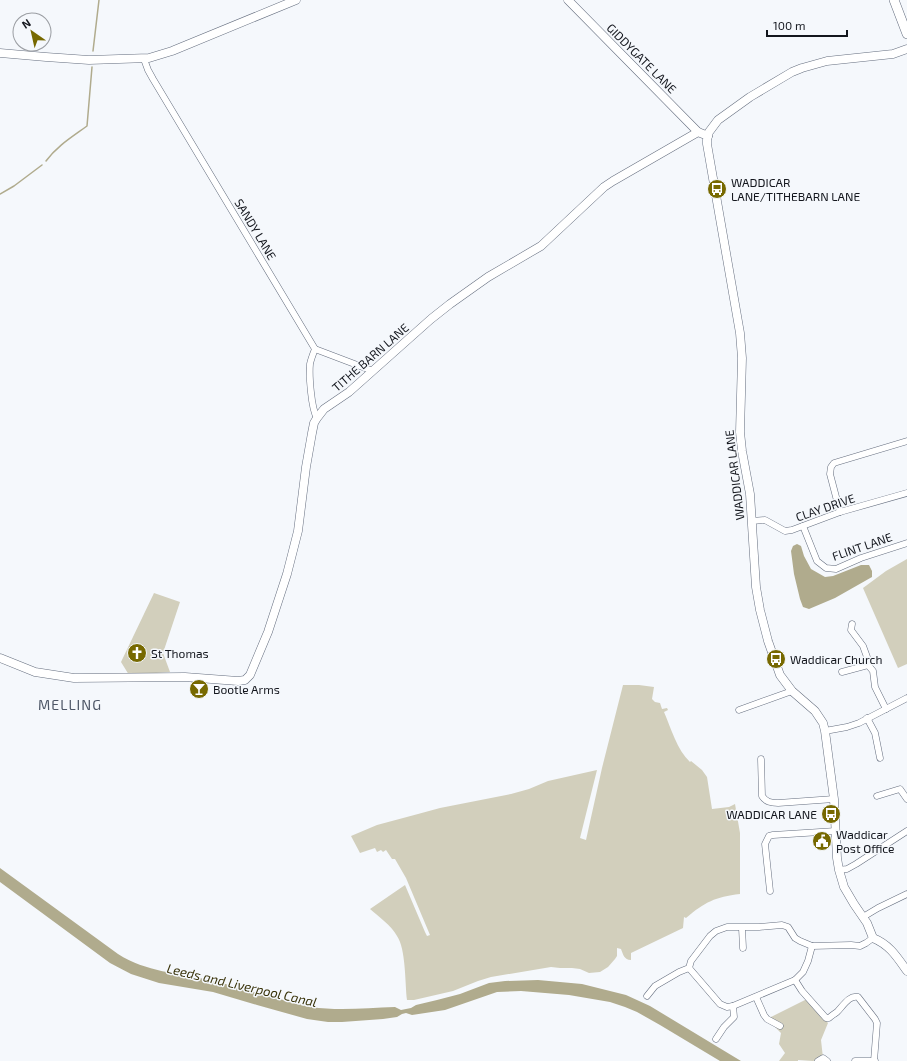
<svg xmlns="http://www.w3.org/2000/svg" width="907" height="1061" viewBox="0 0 907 1061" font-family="'Exo 2',sans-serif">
	<rect width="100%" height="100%" fill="#f5f8fc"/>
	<!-- green -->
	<g fill="#d2cfbc">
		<polygon points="907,559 907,664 898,668 863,588 886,571"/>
		<polygon points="154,593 180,602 163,653 170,672 129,675 121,662"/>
		<path d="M623 685H639L654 687 652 699 655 702 660 703 662 709 667 708 668 710 664 712C671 728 677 750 690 762L691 761 702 770 707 777 712 809 729 807 735 804 740 833V894C715 897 705 902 686 918L684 917 683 928 631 953V960C624 960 623 954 621 949L617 948V956L615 959 608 967 600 972 589 973 580 969 572 968H560L551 967 491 977 478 981 453 991 414 1000H407C405 983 406 949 397 936 391 925 379 917 370 909L405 885 425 932 427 936 430 935 406 878 395 859H392L386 850 383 852 381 850 377 852 375 848 360 853 351 836 377 825 418 814 440 808 511 794 529 789 548 781 597 770 580 838 586 840 602 768Z"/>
		<polygon points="807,999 828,1023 821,1040 823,1058 813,1061 798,1060 798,1061 779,1061 785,1053 779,1044 781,1033 767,1019"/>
	</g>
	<!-- water -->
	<g fill="#b0ab8d">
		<polygon points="797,544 801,546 804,556 811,569 825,577 833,576 861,565 869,565 872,571 872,577 835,598 809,609 803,607 800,599 794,574 791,551 793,546"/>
		<path d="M0 868 118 954C146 972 178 973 209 980 243 988 277 999 311 1007 338 1011 367 1008 395 1007L401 1010 411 1008 416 1005 437 1000 460 994 489 983 505 981 538 980 582 984 626 995 650 1006 741 1061H720L660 1025 637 1012 625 1007 610 1002 569 995 521 991 497 992 445 1010 412 1015 406 1013 402 1014 397 1017 383 1019 342 1022H328L307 1019 257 1005 213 992 159 983 131 974 110 963 0 882Z"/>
	</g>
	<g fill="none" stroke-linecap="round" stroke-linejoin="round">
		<!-- stream -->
		<g stroke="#b0ab8d" stroke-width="1.5">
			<polyline points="93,51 99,0"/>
			<path d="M46 161C57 146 72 137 87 126L92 67"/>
			<polyline points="0,194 14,186 42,165"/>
		</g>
		<defs>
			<g id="minor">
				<path d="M144 59 148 70 153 79 315 349C313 354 311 359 310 364 309 375 311 408 317 418"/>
				<polyline points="315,349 373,371"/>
				<polyline points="840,512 830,474 831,467 834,463 907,441"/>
				<polyline points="752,521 765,520 785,531 792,530 840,512 907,493"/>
				<polyline points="803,526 817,561 826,568 836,569 861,558 907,543"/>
				<polyline points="852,624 851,630 863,646 867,657 868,665 873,671 875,687 886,709"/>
				<polyline points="842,672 868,665"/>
				<polyline points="739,710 792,691"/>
				<polyline points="867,718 875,733 880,758"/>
				<polyline points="825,731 847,727 859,723 907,698"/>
				<path d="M761 759 762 796C766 802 771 803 778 803L834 799"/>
				<polyline points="877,796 900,789 907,799"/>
				<polyline points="839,870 847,869 856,864 907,831"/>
				<polyline points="770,891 765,844 769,836 773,835 836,831"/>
				<polyline points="863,917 878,908 907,894"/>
				<polyline points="742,928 743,948"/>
				<polyline points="689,968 691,961 710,936 716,931 727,927 759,927 782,925 788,927 795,938 800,941 812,946 851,945 860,946 866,943 873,938"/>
				<polyline points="689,968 720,1004 727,1007 733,1006 795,980 803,972 808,961 812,946"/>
				<path d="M795 980 802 991 826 1018H829C831 1016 834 1014 837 1012 843 1006 849 995 858 997L875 1019 877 1023 874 1061"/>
				<polyline points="647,996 655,986 679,972 689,968"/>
				<polyline points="756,997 764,1015 767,1019 780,1026"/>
				<polyline points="716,1039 724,1027 734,1017 733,1006"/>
				<polyline points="818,1061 823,1058 827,1061"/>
				<polyline points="855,1061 875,1061"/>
			</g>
			<g id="tertiary">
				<polyline points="568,0 698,132"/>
				<path d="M907 49 893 54 827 61 802 68 792 72 750 97 718 120 709 132 707 140V144L740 333 742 358 740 432 742 451 750 494 756 587 760 610 768 641 780 675 792 691 815 711 823 723 825 731 834 799 837 858 839 870 844 887 854 904 867 923 873 938C890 945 897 957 907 971"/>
				<polyline points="0,53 46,57 89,60 149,58 172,51 296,0"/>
				<polyline points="0,658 35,672 74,678 185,677 238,681 245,680 250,675 268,632 287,574 298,531 306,467 312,433 314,423 317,418 324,409 349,392 431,319 450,304 488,277 541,246 604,187 613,181 698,132 708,136"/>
			</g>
			<polyline id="secondary" points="894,0 907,34"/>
		</defs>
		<!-- minor casing -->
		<use href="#minor" stroke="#656e7f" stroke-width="7"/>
		<!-- tertiary casing -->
		<use href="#tertiary" stroke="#656e7f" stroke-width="9"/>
		<!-- secondary casing -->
		<use href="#secondary" stroke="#656e7f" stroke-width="10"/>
		<!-- minor -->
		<use href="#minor" stroke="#fff" stroke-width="6"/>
		<!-- tertiary -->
		<use href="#tertiary" stroke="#fff" stroke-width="8"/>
		<!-- secondary -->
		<use href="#secondary" stroke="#fff" stroke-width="9"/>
	</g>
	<!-- icons -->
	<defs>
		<symbol id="bus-disc" viewBox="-11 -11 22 22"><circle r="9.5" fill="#776900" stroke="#f5f8fc"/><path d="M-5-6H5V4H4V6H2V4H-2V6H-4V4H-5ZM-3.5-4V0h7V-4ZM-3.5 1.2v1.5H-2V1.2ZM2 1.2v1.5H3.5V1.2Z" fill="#fff"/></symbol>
		<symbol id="church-disc" viewBox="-11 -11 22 22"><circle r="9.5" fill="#776900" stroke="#f5f8fc"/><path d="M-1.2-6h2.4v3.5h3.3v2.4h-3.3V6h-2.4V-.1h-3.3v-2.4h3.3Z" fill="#fff"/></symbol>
		<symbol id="bar-disc" viewBox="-11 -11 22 22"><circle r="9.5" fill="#776900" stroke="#f5f8fc"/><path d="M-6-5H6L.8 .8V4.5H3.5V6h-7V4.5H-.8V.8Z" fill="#fff"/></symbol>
		<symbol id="civic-disc" viewBox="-11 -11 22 22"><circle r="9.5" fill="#776900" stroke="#f5f8fc"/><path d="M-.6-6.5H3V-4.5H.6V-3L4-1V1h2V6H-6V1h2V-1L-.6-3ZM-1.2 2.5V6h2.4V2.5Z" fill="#fff"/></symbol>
	</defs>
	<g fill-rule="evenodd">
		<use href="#bus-disc" x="706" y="178" width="22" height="22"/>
		<use href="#church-disc" x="126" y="642" width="22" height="22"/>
		<use href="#bus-disc" x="765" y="648" width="22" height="22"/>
		<use href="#bar-disc" x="188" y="678" width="22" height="22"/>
		<use href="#bus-disc" x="820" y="803" width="22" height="22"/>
		<use href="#civic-disc" x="811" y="830" width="22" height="22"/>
	</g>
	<g text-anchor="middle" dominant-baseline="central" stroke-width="3" stroke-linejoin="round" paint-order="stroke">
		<!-- street labels -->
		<g font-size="12" fill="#13161d" stroke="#f5f8fc">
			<text transform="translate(642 58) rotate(45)">GIDDYGATE LANE</text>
			<text transform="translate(256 229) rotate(59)">SANDY LANE</text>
			<text transform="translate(370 357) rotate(-41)">TITHE BARN LANE</text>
			<text transform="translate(734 475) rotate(-97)">WADDICAR LANE</text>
			<text transform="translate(825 507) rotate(-19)">CLAY DRIVE</text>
			<text transform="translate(862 546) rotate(-19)">FLINT LANE</text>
		</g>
		<!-- poi labels -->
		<g font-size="12" fill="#13161d" stroke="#f5f8fc" text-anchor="start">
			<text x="731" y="182">WADDICAR<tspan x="731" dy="14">LANE/TITHEBARN LANE</tspan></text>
			<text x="151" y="653">St Thomas</text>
			<text x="790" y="659">Waddicar Church</text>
			<text x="213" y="689">Bootle Arms</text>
			<text x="817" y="814" text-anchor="end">WADDICAR LANE</text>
			<text x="836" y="834">Waddicar<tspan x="836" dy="14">Post Office</tspan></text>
		</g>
		<!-- water labels -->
		<g font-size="13" font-style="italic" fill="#39330a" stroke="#f5f8fc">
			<text transform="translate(242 985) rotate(13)">Leeds and Liverpool Canal</text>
		</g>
		<!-- quarter labels -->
		<g font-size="14" letter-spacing="1" fill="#4d5666" stroke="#f5f8fc">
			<text x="70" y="704">MELLING</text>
		</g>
	</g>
	<!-- north arrow -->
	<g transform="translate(32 32) rotate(326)"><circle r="19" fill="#f5f8fc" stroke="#9b9ea3"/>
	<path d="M0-3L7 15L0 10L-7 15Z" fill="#776900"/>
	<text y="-6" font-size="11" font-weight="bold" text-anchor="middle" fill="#13161d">N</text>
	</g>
	<!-- scale -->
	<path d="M767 30v6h80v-6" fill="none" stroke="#13161d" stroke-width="2"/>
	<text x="773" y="30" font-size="12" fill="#13161d" stroke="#f5f8fc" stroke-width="3" paint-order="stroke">100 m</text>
</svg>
